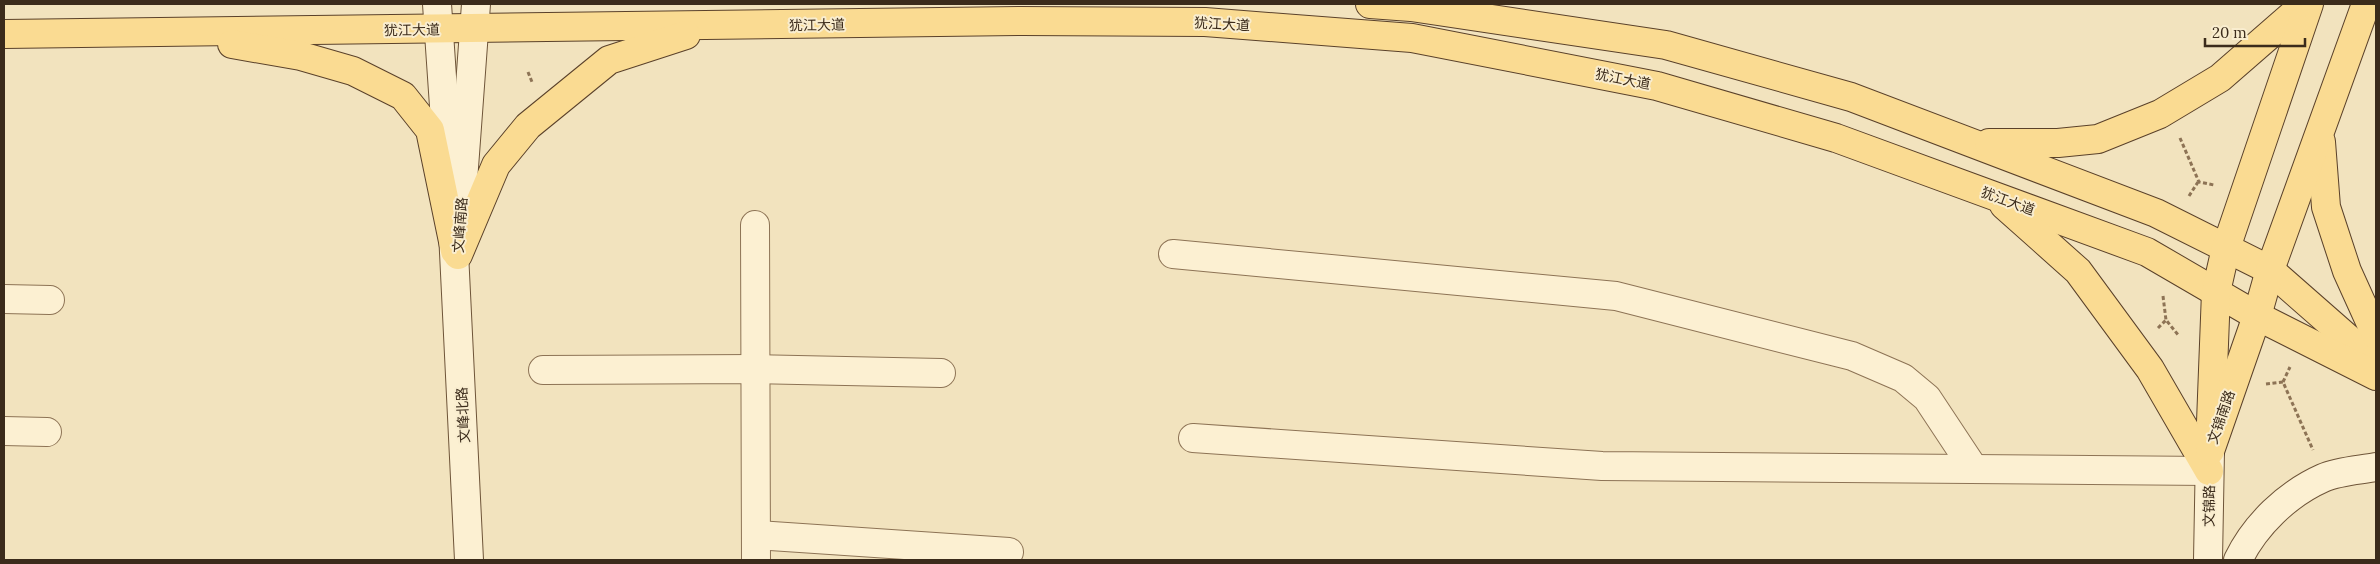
<svg xmlns="http://www.w3.org/2000/svg" width="2380" height="564" viewBox="0 0 2380 564" font-family="Lora,'Noto Sans SC',serif">
	<rect width="100%" height="100%" fill="#f2e3be"/>
	<g fill="none" stroke-linecap="round" stroke-linejoin="round">
		<defs>
			<g id="street">
				<polyline points="755,225 756,560"/>
				<polyline points="1173,254 1616,296 1852,356 1903,378 1927,398 1974,469"/>
				<polyline points="4,299 50,300"/>
				<polyline points="543,370 756,369 941,373"/>
				<polyline points="4,431 47,432"/>
				<polyline points="1193,438 1602,466 2209,471"/>
				<polyline points="756,535 1009,552"/>
			</g>
			<g id="secondary">
				<polyline points="437,4 449,179"/>
				<polyline points="453,232 469,560"/>
				<polyline points="458,249 476,4"/>
				<polyline points="2208,560 2210,451"/>
				<path d="M2238 560C2255 525 2287 494 2323 478 2338 471 2360 470 2376 467"/>
			</g>
			<g id="primary">
				<polyline points="1370,4 1411,7 1666,45 1851,97 2156,213 2270,270 2376,363"/>
				<polyline points="4,34 1022,21 1205,22 1412,38 1657,86 1836,138 2147,252 2257,316 2376,376"/>
				<polyline points="232,44 301,56 353,71 403,96 430,130 455,251"/>
				<polyline points="2321,142 2326,207 2347,271 2376,335"/>
				<polyline points="1989,143 2058,143 2098,139 2160,114 2220,78 2305,4"/>
				<polyline points="2004,205 2078,271 2150,369 2209,471"/>
				<polyline points="458,255 496,165 528,126 609,60 686,35"/>
				<polyline points="2211,422 2216,292 2226,248 2309,4"/>
				<polyline points="2210,451 2257,316 2270,270 2366,4"/>
			</g>
		</defs>
		<!-- street casing -->
		<use href="#street" stroke="#8d7355" stroke-width="30"/>
		<!-- secondary casing -->
		<use href="#secondary" stroke="#6e5438" stroke-width="30"/>
		<!-- primary casing -->
		<use href="#primary" stroke="#5a412a" stroke-width="30"/>
		<!-- path -->
		<g stroke="#8d7355" stroke-width="3" stroke-dasharray="4 2.5" stroke-linecap="butt">
			<polyline points="528,72 532,82"/>
			<polyline points="2180,138 2199,182 2214,185"/>
			<polyline points="2189,196 2198,182"/>
			<polyline points="2163,296 2166,320"/>
			<polyline points="2158,328 2166,320 2179,336"/>
			<polyline points="2283,382 2290,367"/>
			<polyline points="2266,384 2283,382 2313,450"/>
		</g>
		<!-- street -->
		<use href="#street" stroke="#fcf0d2" stroke-width="28"/>
		<!-- secondary -->
		<use href="#secondary" stroke="#fcf0d2" stroke-width="28"/>
		<!-- primary -->
		<use href="#primary" stroke="#fadb92" stroke-width="28"/>
	</g>
	<g text-anchor="middle" dominant-baseline="central" stroke-width="4" stroke-linejoin="round" paint-order="stroke">
		<!-- street labels -->
		<g font-size="14" fill="#3b2b1b" stroke="#f9edcf">
			<text transform="translate(1222 24) rotate(3)">犹江大道</text>
			<text transform="translate(817 25) rotate(-1)">犹江大道</text>
			<text transform="translate(412 30) rotate(-1)">犹江大道</text>
			<text transform="translate(1623 79) rotate(11)">犹江大道</text>
			<text transform="translate(2008 201) rotate(20)">犹江大道</text>
			<text transform="translate(460 225) rotate(-86)">文峰南路</text>
			<text transform="translate(463 415) rotate(-93)">文峰北路</text>
			<text transform="translate(2221 417) rotate(-71)">文锦南路</text>
			<text transform="translate(2209 506) rotate(-89)">文锦路</text>
		</g>
	</g>
	<!-- border -->
	<rect width="2380" height="564" fill="none" stroke="#3b2b1b" stroke-width="10"/>
	<!-- scale -->
	<path d="M2205 38v8h100v-8" fill="none" stroke="#3b2b1b" stroke-width="2.5"/>
	<text x="2212" y="38" font-size="15" fill="#3b2b1b" stroke="#f9edcf" stroke-width="4" paint-order="stroke">20 m</text>
</svg>
